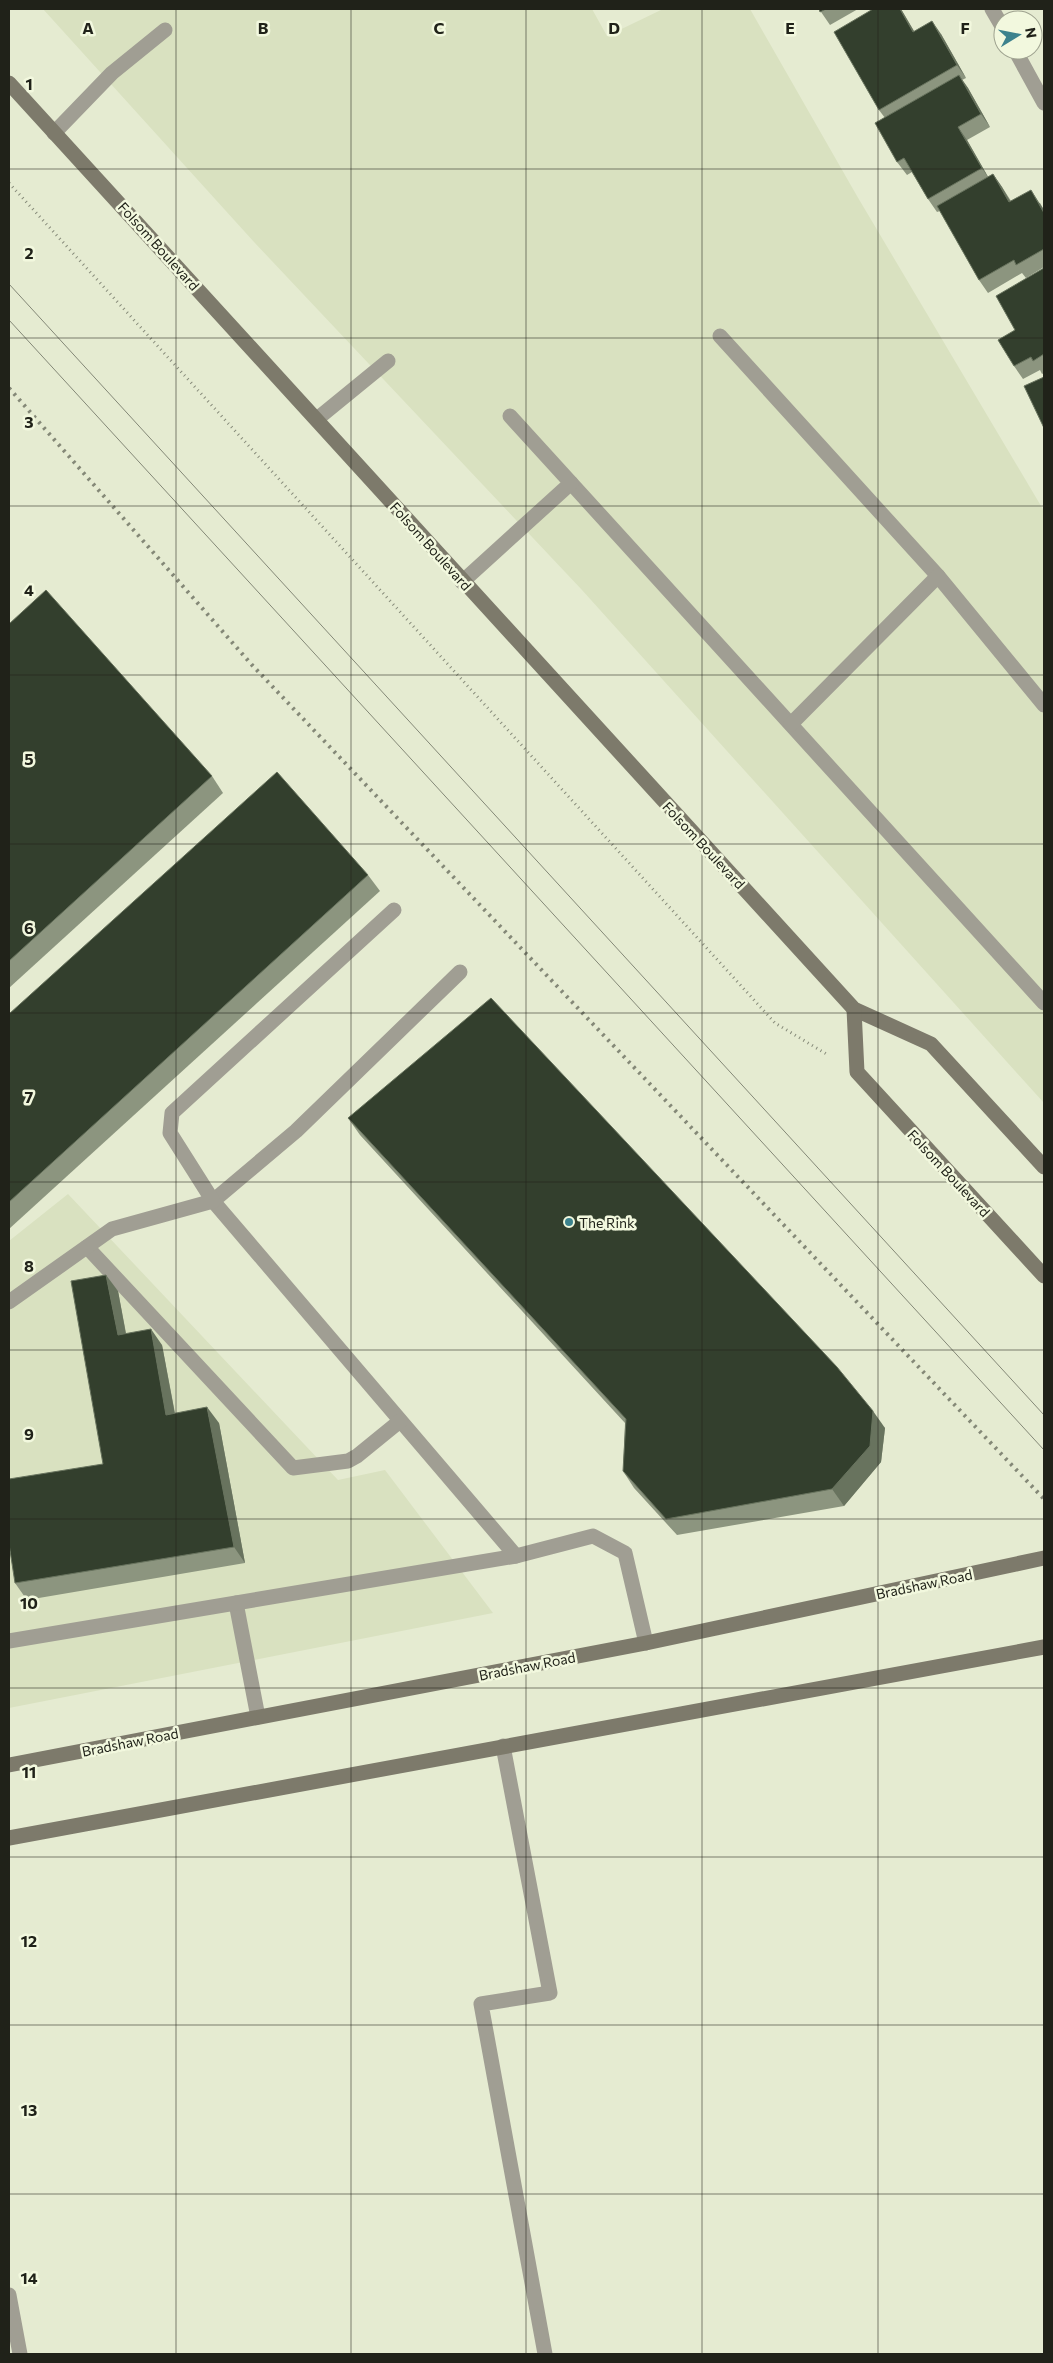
<svg xmlns="http://www.w3.org/2000/svg" width="1053" height="2363" viewBox="0 0 1053 2363" font-family="Commissioner,sans-serif">
	<rect width="100%" height="100%" fill="#e5ebd1"/>
	<!-- built -->
	<g fill="#d9e1c0">
		<polygon points="43,9 592,9 607,36 663,9 750,9 857,196 1044,511 1044,1103 582,590 254,242"/>
		<polygon points="68,1194 338,1480 385,1470 493,1613 9,1708 9,1241"/>
	</g>
	<g fill="none" stroke-linecap="round" stroke-linejoin="round">
		<!-- path -->
		<polyline stroke="#878b7a" stroke-width="3" stroke-dasharray="1 4" stroke-linecap="butt" points="9,183 775,1023 828,1055"/>
		<!-- lane -->
		<g stroke="#a09e93" stroke-width="15">
			<polyline points="54,133 112,73 165,30"/>
			<polyline points="720,336 938,576"/>
			<polyline points="317,419 388,361"/>
			<polyline points="571,483 1044,1003"/>
			<polyline points="462,582 571,483 510,416"/>
			<polyline points="791,724 938,576 1044,705"/>
			<polyline points="460,972 296,1131 213,1201 516,1556"/>
			<polyline points="87,1247 293,1468 348,1461 357,1456 400,1421"/>
			<polyline points="9,1302 112,1229 213,1201 170,1133 172,1113 394,910"/>
			<polyline points="236,1603 258,1717"/>
			<polyline points="9,1641 516,1556 593,1536 625,1553 646,1643"/>
			<polyline points="503,1746 550,1993 481,2004 545,2354"/>
		</g>
		<!-- street -->
		<g stroke="#a09e93" stroke-width="15">
			<polyline points="992,9 1003,28"/>
			<polyline points="1015,50 1044,103"/>
			<polyline points="9,2295 20,2354"/>
		</g>
		<!-- secondary -->
		<g stroke="#7d7a6b" stroke-width="15">
			<polyline points="9,83 854,1009 931,1044 1044,1167"/>
			<polyline points="854,1009 857,1072 1044,1276"/>
			<polyline points="9,1765 646,1643 1044,1558"/>
			<polyline points="9,1838 1044,1647"/>
		</g>
		<!-- tram -->
		<g stroke="#848877" stroke-width="1">
			<polyline points="9,284 1044,1415"/>
			<polyline points="9,320 1044,1450"/>
		</g>
		<!-- rail -->
		<polyline stroke="#848877" stroke-width="4" stroke-dasharray="2.5 5" stroke-linecap="butt" points="9,388 252,665 1044,1499"/>
	</g>
	<!-- wall -->
	<g fill="#8c957f">
		<polygon points="819,9 858,9 830,25"/>
		<polygon points="873,9 901,9 914,31 941,34 966,78 962,80 968,88 990,127 967,140 988,177 993,174 1002,187 1011,201 1040,203 1044,210 1044,267 1026,278 1022,273 988,293 979,280 940,211 937,212 928,199 912,172 907,175 897,162 885,118 879,110"/>
		<polygon points="1044,268 1044,373 1042,374 1040,370 1023,379 1014,366 1015,330"/>
		<polygon points="9,624 212,776 223,793 9,988"/>
		<polygon points="368,875 380,891 9,1229 9,1014"/>
		<polygon points="348,1118 885,1428 881,1462 844,1506 677,1535 634,1488 623,1471 625,1423 360,1135"/>
		<polygon points="118,1291 126,1333 162,1345 175,1413 219,1423 245,1563 27,1600 15,1583 103,1464"/>
	</g>
	<!-- shaded-wall -->
	<g fill="#68735e">
		<polygon points="900,9 901,9 922,45 913,32"/>
		<polygon points="932,21 941,34 966,78 957,65"/>
		<polygon points="959,75 968,88 990,127 981,114"/>
		<polygon points="958,127 967,140 991,182 982,168"/>
		<polygon points="993,174 1002,187 1018,215 1009,202"/>
		<polygon points="1031,190 1044,210 1044,213"/>
		<polygon points="106,1275 118,1291 129,1351 118,1335"/>
		<polygon points="151,1329 162,1345 178,1431 166,1415"/>
		<polygon points="207,1407 219,1423 245,1563 234,1547"/>
		<polygon points="873,1411 885,1428 881,1462 844,1506 832,1489"/>
	</g>
	<!-- building -->
	<g fill="#333f2d" stroke="#68735e">
		<polygon points="819,9 826,9 820,12"/>
		<polygon points="873,9 900,9 913,32 932,21 957,65 879,110 834,32"/>
		<polygon points="959,75 981,114 958,127 982,168 928,199 904,158 897,162 875,123"/>
		<polygon points="993,174 1009,202 1031,190 1044,213 1044,249 1016,265 1014,260 979,280 937,206"/>
		<polygon points="1044,268 1044,354 1033,361 1031,357 1014,366 998,340 1015,330 996,296"/>
		<polygon points="1044,377 1044,428 1024,386"/>
		<polygon points="46,590 212,776 9,961 9,624"/>
		<polygon points="277,772 368,875 9,1202 9,1014"/>
		<polygon points="491,998 837,1367 873,1411 870,1446 832,1489 666,1519 623,1471 626,1419 348,1118"/>
		<polygon points="106,1275 118,1335 151,1329 166,1415 207,1407 234,1547 15,1583 9,1544 9,1479 103,1464 71,1281"/>
	</g>
	<!-- grid -->
	<path fill="none" stroke="#202219" stroke-width="1" stroke-opacity="0.55" d="M176 9V2354M351 9V2354M526 9V2354M702 9V2354M878 9V2354M9 169H1044M9 338H1044M9 506H1044M9 675H1044M9 844H1044M9 1013H1044M9 1182H1044M9 1350H1044M9 1519H1044M9 1688H1044M9 1857H1044M9 2025H1044M9 2194H1044"/>
	<!-- markers -->
	<circle fill="#3c828d" stroke="#f2f8de" stroke-width="2" cx="569" cy="1222" r="5"/>
	<g text-anchor="middle" dominant-baseline="central" stroke-width="5" stroke-linejoin="round" paint-order="stroke">
		<!-- street labels -->
		<g font-size="14" fill="#202219" stroke="#f2f8de">
			<text transform="translate(159 246) rotate(48)">Folsom Boulevard</text>
			<text transform="translate(431 546) rotate(48)">Folsom Boulevard</text>
			<text transform="translate(704 845) rotate(47)">Folsom Boulevard</text>
			<text transform="translate(949 1173) rotate(47)">Folsom Boulevard</text>
			<text transform="translate(924 1584) rotate(-12)">Bradshaw Road</text>
			<text transform="translate(527 1666) rotate(-11)">Bradshaw Road</text>
			<text transform="translate(130 1742) rotate(-11)">Bradshaw Road</text>
		</g>
		<!-- poi labels -->
		<g font-size="14" fill="#202219" stroke="#f2f8de" text-anchor="start">
			<text x="579" y="1222">The Rink</text>
		</g>
	</g>
	<g font-size="16" text-anchor="middle" font-weight="bold" fill="#202219" stroke="#f2f8de" stroke-width="5" stroke-linejoin="round" paint-order="stroke">
		<text x="88" y="34">A</text>
		<text x="263" y="34">B</text>
		<text x="439" y="34">C</text>
		<text x="614" y="34">D</text>
		<text x="790" y="34">E</text>
		<text x="965" y="34">F</text>
		<text x="29" y="90">1</text>
		<text x="29" y="259">2</text>
		<text x="29" y="428">3</text>
		<text x="29" y="596">4</text>
		<text x="29" y="765">5</text>
		<text x="29" y="934">6</text>
		<text x="29" y="1103">7</text>
		<text x="29" y="1272">8</text>
		<text x="29" y="1440">9</text>
		<text x="29" y="1609">10</text>
		<text x="29" y="1778">11</text>
		<text x="29" y="1947">12</text>
		<text x="29" y="2116">13</text>
		<text x="29" y="2284">14</text>
	</g>
	<!-- border -->
	<rect width="1053" height="2363" fill="none" stroke="#202219" stroke-width="20"/>
	<!-- north arrow -->
	<g transform="translate(1018 35) rotate(80)"><circle r="24" fill="#f2f8de" stroke="#9ea28f"/>
	<path d="M0-4L9 19L0 12L-9 19Z" fill="#3c828d"/>
	<text y="-8" font-size="14" font-weight="bold" text-anchor="middle" fill="#202219">N</text>
	</g>
</svg>
